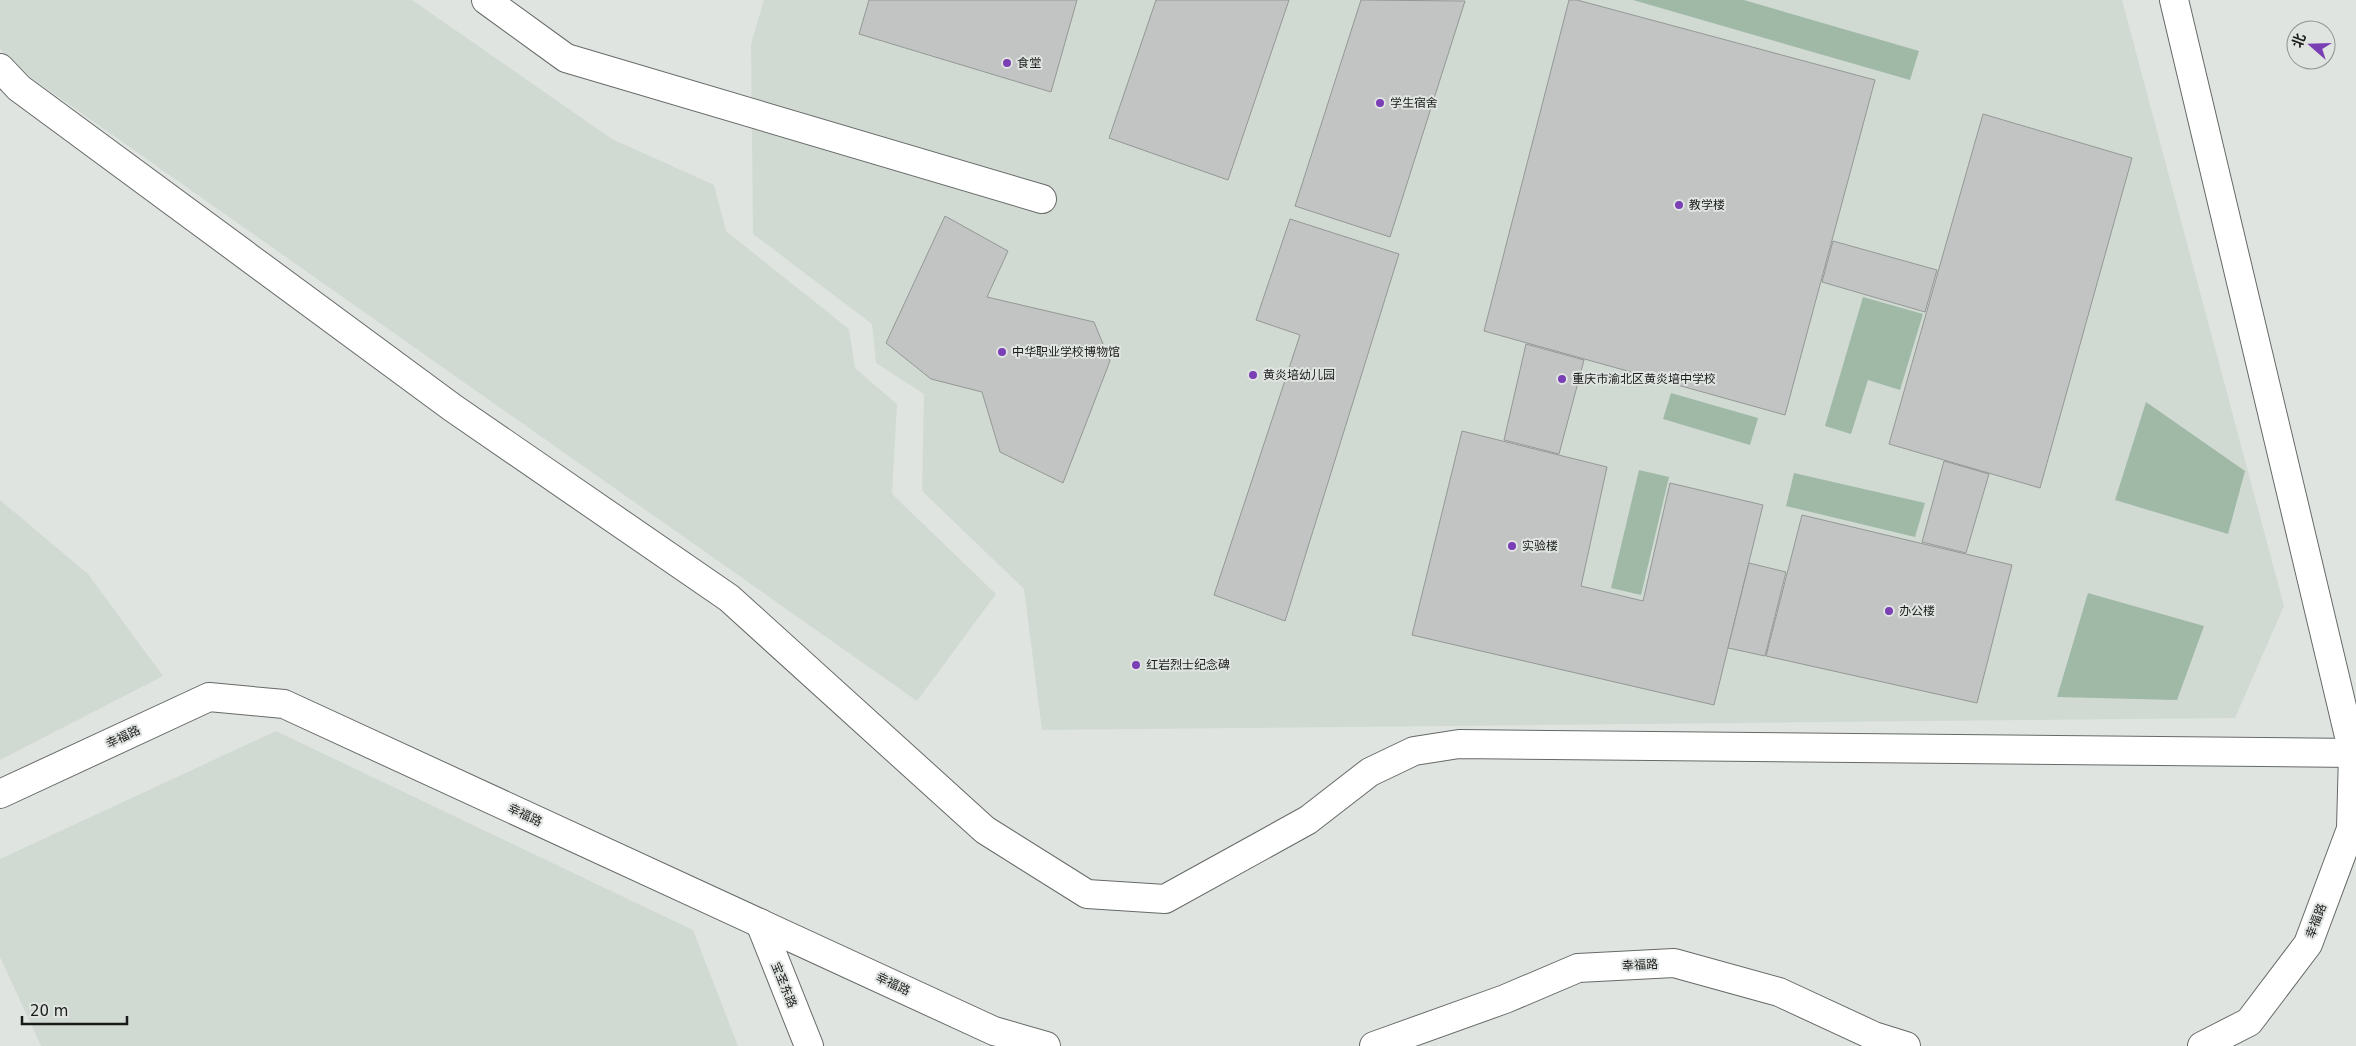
<svg xmlns="http://www.w3.org/2000/svg" width="2356" height="1046" viewBox="0 0 2356 1046" font-family="'DejaVu Sans','Noto Sans SC',sans-serif">
	<rect width="100%" height="100%" fill="#e0e4e1"/>
	<!-- built -->
	<g fill="#d0dad3">
		<polygon points="0,0 412,0 612,139 714,185 726,231 849,329 855,368 897,404 892,494 996,594 917,701 23,72 0,49"/>
		<polygon points="764,0 2122,0 2284,606 2235,718 1042,730 1024,589 922,491 924,394 876,363 872,324 753,234 751,44"/>
		<polygon points="0,500 88,574 163,676 0,760"/>
		<polygon points="276,731 693,930 738,1046 41,1046 0,957 0,859"/>
	</g>
	<!-- green -->
	<g fill="#a0b9a7">
		<polygon points="1633,0 1744,0 1919,51 1910,80"/>
		<polygon points="1863,297 1923,314 1900,390 1868,380 1851,434 1825,426"/>
		<polygon points="1671,393 1758,418 1750,445 1663,419"/>
		<polygon points="2146,402 2245,471 2228,534 2115,500"/>
		<polygon points="1639,470 1669,477 1641,595 1611,588"/>
		<polygon points="1794,473 1925,503 1915,537 1786,506"/>
		<polygon points="2088,593 2204,626 2177,700 2057,697"/>
	</g>
	<!-- building -->
	<g fill="#c1c4c2" stroke="#949895">
		<polygon points="869,0 1077,0 1051,92 859,34"/>
		<polygon points="1156,0 1289,0 1228,180 1109,138"/>
		<polygon points="1361,0 1465,1 1390,237 1295,206"/>
		<polygon points="1569,0 1577,0 1875,80 1785,415 1484,331"/>
		<polygon points="1983,114 2132,158 2040,488 1889,444"/>
		<polygon points="945,216 1008,251 987,297 1094,322 1110,361 1063,483 1000,452 982,392 931,379 886,343"/>
		<polygon points="1290,219 1399,254 1285,621 1214,595 1300,335 1256,320"/>
		<polygon points="1833,241 1937,270 1925,312 1822,282"/>
		<polygon points="1526,344 1584,360 1559,454 1504,440"/>
		<polygon points="1462,431 1607,467 1581,586 1643,601 1670,483 1763,505 1714,705 1412,635"/>
		<polygon points="1944,461 1989,474 1966,553 1922,542"/>
		<polygon points="1802,515 2012,565 1977,703 1766,656"/>
		<polygon points="1749,563 1786,572 1765,656 1728,648"/>
	</g>
	<g fill="none" stroke-linecap="round" stroke-linejoin="round">
		<defs>
			<polyline id="minor" points="486,0 566,58 1042,199"/>
			<g id="tertiary">
				<polyline points="2174,0 2353,753 2351,829 2308,944 2249,1022 2202,1046"/>
				<polyline points="0,68 19,88 453,408 729,598 985,830 1087,894 1165,899 1308,820 1370,772 1414,751 1459,744 2356,753"/>
				<polyline points="0,794 209,697 284,704 994,1031 1046,1046"/>
				<polyline points="760,923 809,1046"/>
				<polyline points="1374,1046 1505,999 1578,968 1674,963 1779,992 1874,1036 1906,1046"/>
			</g>
		</defs>
		<!-- minor casing -->
		<use href="#minor" stroke="#666a67" stroke-width="30"/>
		<!-- tertiary casing -->
		<use href="#tertiary" stroke="#666a67" stroke-width="30"/>
		<!-- minor -->
		<use href="#minor" stroke="#fff" stroke-width="28"/>
		<!-- tertiary -->
		<use href="#tertiary" stroke="#fff" stroke-width="28"/>
	</g>
	<!-- markers -->
	<g fill="#7b3fb5" stroke="#e0e4e1" stroke-width="2">
		<circle cx="1007" cy="63" r="5"/>
		<circle cx="1380" cy="103" r="5"/>
		<circle cx="1679" cy="205" r="5"/>
		<circle cx="1002" cy="352" r="5"/>
		<circle cx="1253" cy="375" r="5"/>
		<circle cx="1562" cy="379" r="5"/>
		<circle cx="1512" cy="546" r="5"/>
		<circle cx="1889" cy="611" r="5"/>
		<circle cx="1136" cy="665" r="5"/>
	</g>
	<g text-anchor="middle" dominant-baseline="central" stroke-width="4" stroke-linejoin="round" paint-order="stroke">
		<!-- poi labels -->
		<g font-size="12" fill="#191b1a" stroke="#e0e4e1" text-anchor="start">
			<text x="1017" y="63">食堂</text>
			<text x="1390" y="103">学生宿舍</text>
			<text x="1689" y="205">教学楼</text>
			<text x="1012" y="352">中华职业学校博物馆</text>
			<text x="1263" y="375">黄炎培幼儿园</text>
			<text x="1572" y="379">重庆市渝北区黄炎培中学校</text>
			<text x="1522" y="546">实验楼</text>
			<text x="1899" y="611">办公楼</text>
			<text x="1146" y="665">红岩烈士纪念碑</text>
		</g>
		<!-- street labels -->
		<g font-size="12" fill="#191b1a" stroke="#e0e4e1">
			<text transform="translate(123 737) rotate(-25)">幸福路</text>
			<text transform="translate(525 815) rotate(25)">幸福路</text>
			<text transform="translate(2316 921) rotate(-69)">幸福路</text>
			<text transform="translate(1640 965) rotate(-3)">幸福路</text>
			<text transform="translate(893 984) rotate(25)">幸福路</text>
			<text transform="translate(784 985) rotate(68)">宝圣东路</text>
		</g>
	</g>
	<!-- north arrow -->
	<g transform="translate(2311 45) rotate(290)"><circle r="24" fill="#e0e4e1" stroke="#909491"/>
	<path d="M0-4L9 19L0 12L-9 19Z" fill="#7b3fb5"/>
	<text y="-8" font-size="14" font-weight="bold" text-anchor="middle" fill="#191b1a">北</text>
	</g>
	<!-- scale -->
	<path d="M22 1016v8h105v-8" fill="none" stroke="#191b1a" stroke-width="2.5"/>
	<text x="30" y="1016" font-size="15" fill="#191b1a" stroke="#e0e4e1" stroke-width="4" paint-order="stroke">20 m</text>
</svg>
